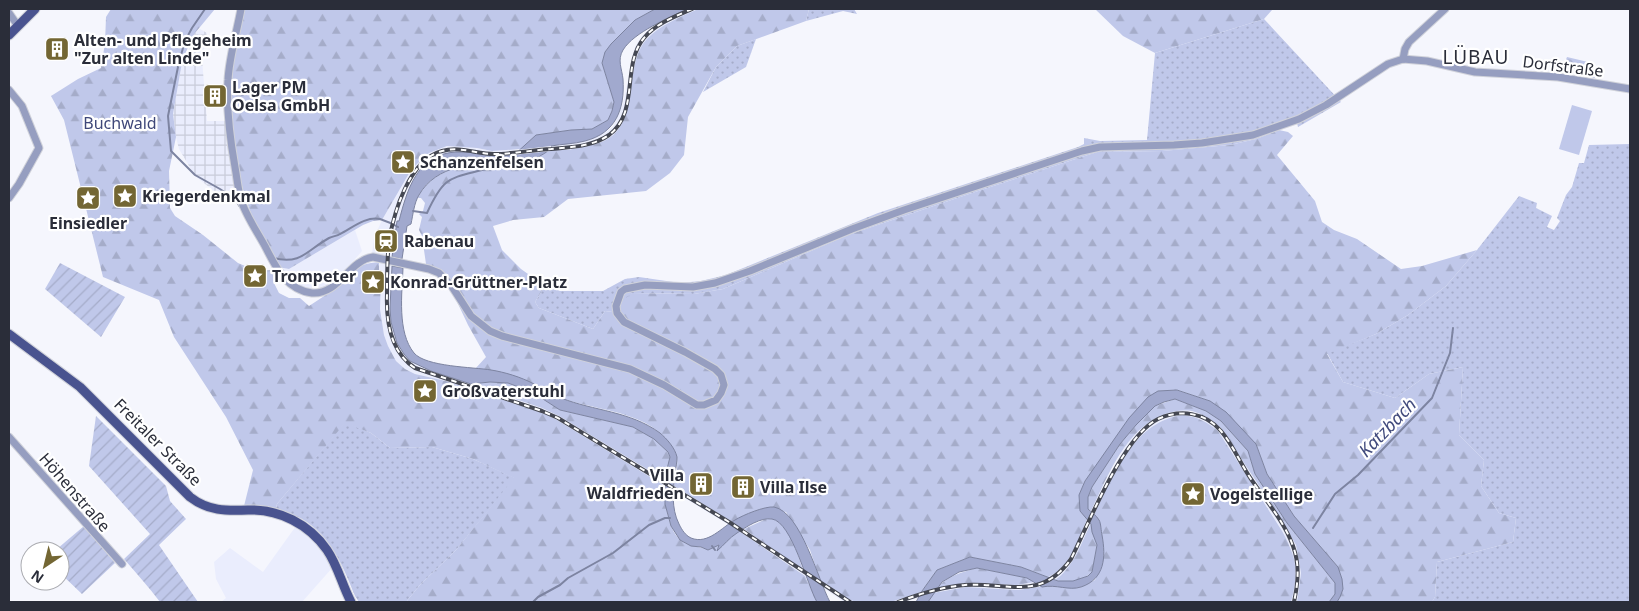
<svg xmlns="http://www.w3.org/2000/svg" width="1639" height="611" viewBox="0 0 1639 611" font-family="'Noto Sans',sans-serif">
	<defs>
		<pattern id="industrial-grid" width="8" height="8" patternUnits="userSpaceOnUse" patternTransform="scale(1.25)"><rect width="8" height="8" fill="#eaedfd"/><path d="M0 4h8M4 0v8" fill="none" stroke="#c9ccda"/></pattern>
		<pattern id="grass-dots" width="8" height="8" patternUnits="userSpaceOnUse" patternTransform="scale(1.25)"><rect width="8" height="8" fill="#c0c8ea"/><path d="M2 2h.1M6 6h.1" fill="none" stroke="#a5acc9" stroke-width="1.8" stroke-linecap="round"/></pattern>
		<pattern id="forest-firs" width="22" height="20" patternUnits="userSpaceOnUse" patternTransform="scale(1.25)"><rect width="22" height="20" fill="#c0c8ea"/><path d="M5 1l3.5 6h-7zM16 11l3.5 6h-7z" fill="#a5acc9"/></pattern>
		<pattern id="park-crowns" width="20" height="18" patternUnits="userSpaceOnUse" patternTransform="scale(1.25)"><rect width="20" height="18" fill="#c0c8ea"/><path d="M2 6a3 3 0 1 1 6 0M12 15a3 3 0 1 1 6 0" fill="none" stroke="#a5acc9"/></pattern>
		<pattern id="garden-furrows" width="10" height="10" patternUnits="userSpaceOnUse" patternTransform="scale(1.25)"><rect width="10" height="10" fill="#c0c8ea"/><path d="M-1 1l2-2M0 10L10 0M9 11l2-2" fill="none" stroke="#a5acc9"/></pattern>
	</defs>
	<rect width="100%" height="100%" fill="#f5f6fd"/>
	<!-- built -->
	<g fill="#eaedfd">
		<polygon points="687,9 698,9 685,15 634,74 631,95 625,117 617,131 606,140 594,145 575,149 551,151 551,146 583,142 606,132 613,127 623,104 635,47 642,36 649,29"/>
		<polygon points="447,146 477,148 492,151 514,150 514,155 494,155 476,153 428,161 412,179 405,195 399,222 397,222 392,257 390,308 391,322 397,343 404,354 417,365 431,371 542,408 559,416 726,518 845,598 856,602 844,602 742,533 557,420 543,413 446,381 415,374 405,369 396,361 388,346 384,335 380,309 379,271 380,256 372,254 374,238 382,220 411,170 419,162 429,153"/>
		<polygon points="355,230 362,251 343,273 326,287 317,289 303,288 290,280 278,267 289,269"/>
		<polygon points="1172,411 1195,412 1208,418 1221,428 1232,443 1251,475 1275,510 1296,545 1301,573 1297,602 1291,602 1296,574 1291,548 1228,447 1137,439 1128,452 1104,494 1074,559 1067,570 1057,579 1031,589 1018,590 966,587 942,591 904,602 891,602 917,593 941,587 965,583 977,582 1069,558 1100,492 1123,450 1132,437 1140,428 1156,417"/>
		<polygon points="296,526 306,532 322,548 333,567 302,602 221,602 226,598 216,579 214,562 230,548 263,572"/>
	</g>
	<!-- industrial -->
	<polygon fill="url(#industrial-grid)" points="200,29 207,33 202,59 207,121 226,121 240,201 223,198 195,176 179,149 176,137 173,114 181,68 195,33"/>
	<!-- grass -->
	<g fill="url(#grass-dots)">
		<polygon points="809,9 854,9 857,14 843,11 806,21"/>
		<polygon points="1264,19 1341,102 1298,127 1297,123 1256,139 1230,145 1162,151 1097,152 972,193 848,235 723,289 694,294 632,293 621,313 605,311 593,329 539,308 535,302 545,286 560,291 603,291 625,279 639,277 680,283 701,281 726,275 878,213 1078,147 1084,144 1084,138 1100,141 1147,140 1155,53"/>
		<polygon points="756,39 746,67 703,92 716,67 737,46"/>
		<polygon points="1630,144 1630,602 1432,602 1435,597 1437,562 1513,542 1516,518 1499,513 1481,486 1484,460 1459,435 1463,367 1429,374 1395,398 1343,382 1327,353 1376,334 1408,315 1446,286 1477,250 1519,196 1537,203 1536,208 1552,216 1547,227 1554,230 1560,221 1557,218 1566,195 1572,187 1579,163 1584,163 1589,145"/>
		<path d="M345 422 371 433 390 448 432 447 473 459 515 478 456 550 419 586 406 602H359L355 596C343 566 331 536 302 519 294 515 285 512 276 508L277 504Z"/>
	</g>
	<!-- forest -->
	<g fill="url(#forest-firs)">
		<path d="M111 9H215L195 33 184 56 181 68 173 114 176 137 169 171 170 208 175 216 203 235 238 263 257 271 273 270 275 275 274 283 279 293 289 298H300L309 306 338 287 358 265C365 266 371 261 379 263V271L381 272 380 309 384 335 388 346 396 361 405 369 415 374 446 381 543 413 557 420 665 486C664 501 668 532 682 541 690 547 699 546 708 550L719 545 717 550 725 541 739 531 805 576 817 602H406L419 586 456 550 514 478 473 459 432 447 390 448 371 433 345 423 277 504 276 508 244 506 253 470 226 417 174 337 159 300 103 277 64 120 51 96 78 79 101 68 105 43 106 17Z"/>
		<path d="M245 9H655L635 20 611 44 602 63 614 102 612 111 608 120 592 129 571 130 536 135 521 149 492 151 477 148 447 146 429 153 419 162 411 170 382 220 373 221 363 225 289 269 278 267C268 247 255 227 248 205 235 172 229 104 233 69 235 49 241 29 245 9Z"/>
		<path d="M698 9H809L806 21 737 46 716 67 688 117 684 155 670 173 646 191 568 199 544 217 513 220 493 226 502 250 521 269 545 286 535 302 539 308 593 329 605 311 621 313V302L632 293 694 294 723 289 848 235 972 193 1097 152 1162 151 1230 145 1256 139 1279 130 1288 132 1293 136 1277 155 1315 201 1322 222 1334 230 1357 239 1401 269 1422 266 1477 250 1446 286 1408 315 1376 334 1327 354 1343 382 1395 398 1429 374 1463 367 1459 435 1484 460 1481 486 1499 513 1516 518 1513 542 1437 562 1435 597 1432 602H1337L1340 597 1338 567 1294 516 1267 474 1256 444 1210 401 1178 390 1158 391 1085 481C1078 497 1076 505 1087 519 1079 539 1070 568 1048 577L1021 567 970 557 937 570 921 592 891 602H856L845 598 820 580 810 550 786 512 763 508 732 522 674 486C675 478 678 467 677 460 676 455 664 437 661 434 637 411 591 409 561 398 533 387 506 371 475 369L486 357 468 325 442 270 426 264 422 236 419 230 422 217 419 214 423 211 425 203 421 198H418C433 166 472 163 504 164 510 164 516 167 522 167 534 165 538 155 548 151 553 149 561 150 567 150 579 148 592 146 604 141 641 124 623 66 646 40 659 25 681 17 698 9Z"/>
		<polygon points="1095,9 1273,9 1264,19 1155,53 1123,36"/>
		<polygon points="490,382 508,383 532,392 560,410 633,427 654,439 668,452 670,457 665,480 559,416 542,408 471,384"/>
		<path d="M1175 399 1206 411 1221 421 1248 451 1255 474 1287 523 1335 583V594L1329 602H1297L1301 573 1296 545 1275 510 1221 428C1213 422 1205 415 1195 412 1186 409 1174 411 1165 414 1125 429 1108 476 1091 511L1088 509V497L1092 487 1120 444 1136 425 1155 406Z"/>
		<path d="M1183 415C1198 417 1207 422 1218 431L1282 531C1297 558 1299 572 1291 602H928L933 593 966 587 1018 590 1052 585 1070 588H1079L1095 580 1104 554 1099 520 1094 515C1113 476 1134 421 1183 415Z"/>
		<path d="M766 519C769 519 771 518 774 519 788 523 799 557 803 570L744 529Z"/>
		<path d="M1091 523 1097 545 1092 572C1083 581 1067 584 1055 580 1074 567 1081 543 1091 523Z"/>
		<path d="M977 568 1027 578 1034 582 1017 585 965 583 937 588C947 576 962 572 977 568Z"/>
	</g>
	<!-- park -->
	<polygon fill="url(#park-crowns)" points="1567,57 1588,62 1594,73 1595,78 1576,75 1576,72 1571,71 1571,74 1561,72"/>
	<!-- garden -->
	<g fill="url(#garden-furrows)">
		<polygon points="60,263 125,297 101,337 45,289"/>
		<path d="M96 416 166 486 170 501 186 519 159 545 198 602H160C149 587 136 573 124 559L150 534 89 466Z"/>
		<polygon points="84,526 115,563 82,594 60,573 60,566 66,561 60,551 57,549"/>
	</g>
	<!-- pitch -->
	<polygon fill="#c0c8ea" points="1572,105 1592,111 1579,155 1559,149"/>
	<!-- water -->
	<g fill="#a1a9ce" stroke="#7d84a1">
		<path d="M655 9H687C669 18 634 32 623 50 617 60 622 69 623 79 625 109 616 133 585 141 574 144 562 144 551 146 548 152 545 153 540 156 525 169 524 166 505 164 475 162 436 165 419 195 414 203 413 215 411 224L407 226 402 259 392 257 397 221H399C407 190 417 154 456 152 475 152 495 155 514 155L536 135 571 130 592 129 608 120 612 111 614 102 602 63 605 52 611 44 635 20Z"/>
		<path d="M392 266 403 268C402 294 397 332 414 353 426 367 473 367 491 370 504 372 521 377 534 384 543 388 551 394 561 398 594 411 630 411 660 433 667 439 675 448 677 457 677 462 676 468 675 472 673 490 671 508 679 524 682 530 685 535 691 538 708 545 722 527 735 520 743 515 765 506 774 507 801 512 818 580 830 602H817C807 585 792 522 772 519 761 517 746 527 737 533 729 538 724 545 717 551L719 545 708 550 701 547 691 546 680 540 671 526 665 504V489L666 473 670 457 668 452 654 439 633 427 560 410 532 392 508 383 490 382 471 384 431 371 410 361 404 354 397 343 391 322 390 308Z"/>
		<path d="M1177 390 1210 401 1226 412 1256 444 1267 474 1294 516 1338 567 1342 579 1343 589 1340 597 1337 602H1329L1335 594V583L1287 523 1255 474 1248 451 1221 421 1206 411 1175 399 1164 402 1155 406 1136 425 1120 444 1092 487 1088 497V509C1091 512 1097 516 1099 520 1101 523 1101 531 1102 535 1106 557 1105 579 1081 587 1069 591 1056 584 1042 587L1027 578 977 568 959 572 942 582 928 602H916L922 591 937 570 970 557 1021 567 1058 581H1073L1088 576 1092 572 1097 545 1092 532 1091 524 1080 511 1079 495 1085 481 1129 418 1148 397 1158 391Z"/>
	</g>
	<!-- pier -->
	<polygon fill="#f5f6fd" points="551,146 551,151 514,155 514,152 517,150"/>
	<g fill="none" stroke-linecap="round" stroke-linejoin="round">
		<!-- stream -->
		<g stroke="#7d84a1" stroke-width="2">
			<polyline points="205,9 192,28 185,41 179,62 168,116 171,151 195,175 220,189 235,199 240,207"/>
			<path d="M413 211 427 213C445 174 450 179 489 168V162"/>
			<path d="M273 258C302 265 307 250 329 238 333 236 337 236 340 234 352 228 366 216 380 219 386 221 393 224 398 227"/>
			<polyline points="1313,528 1335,494 1358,475 1432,398 1450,353 1453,328"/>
			<polyline points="712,546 715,550"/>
			<polyline points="533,602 538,597 560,585 568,578 613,553 649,525 665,518 670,518"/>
		</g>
		<defs>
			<g id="minor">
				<path d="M241 9C237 31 229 58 228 80 226 108 230 139 235 167 237 178 238 190 241 200 246 216 258 233 266 248 276 268 287 290 312 293 339 295 349 260 373 257L429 269 439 273 451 285 471 316 490 331 502 336 630 369 664 385 697 405H704L716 400 721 393 724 385 721 375 715 369 685 352 624 322 617 313 616 306 621 292 625 289 645 285 693 287 715 283 750 271 852 229 904 210 1082 151 1100 147 1174 145 1202 143 1253 135 1299 119 1326 105 1388 64 1403 59 1427 61 1475 72 1558 77 1630 89"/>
				<polyline points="9,13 18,26"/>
				<polyline points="1403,59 1405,49 1409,42 1445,9"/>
				<polyline points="9,90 22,106 39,148 19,184 9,198"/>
				<polyline points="9,437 122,564"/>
			</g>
			<g id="major">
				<polyline points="9,35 35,9"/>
				<path d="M9 334 80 387 190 497C208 511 226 511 248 510 279 509 309 524 327 550 338 566 342 585 351 602"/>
			</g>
		</defs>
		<!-- minor casing -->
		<use href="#minor" stroke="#d0d2da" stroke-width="9"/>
		<!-- major casing -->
		<use href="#major" stroke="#d0d2da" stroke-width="11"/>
		<!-- minor -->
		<use href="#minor" stroke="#969ec0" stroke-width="7"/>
		<!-- major -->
		<use href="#major" stroke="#49538f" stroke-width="9"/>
		<defs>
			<g id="rail">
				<path d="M692 9C676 16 655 24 644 38 621 65 640 112 609 135 592 147 570 147 551 149 532 150 513 154 494 154 477 154 460 146 442 151 409 160 394 212 389 241 387 259 387 276 387 294 386 321 390 352 415 368L542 411 558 418 729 522 850 602"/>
				<path d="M898 602C919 594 942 587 965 585 1008 582 1040 602 1071 559 1089 523 1123 436 1158 419 1180 409 1205 412 1221 431 1233 445 1240 463 1251 479 1266 501 1284 521 1293 546 1300 565 1298 583 1294 602"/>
			</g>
		</defs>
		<!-- rail casing -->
		<use href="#rail" stroke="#454853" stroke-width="4"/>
		<!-- rail -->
		<use href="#rail" stroke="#fff" stroke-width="2" stroke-dasharray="5.5" stroke-linecap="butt"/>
	</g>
	<!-- icons -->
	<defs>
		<symbol id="building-square" viewBox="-11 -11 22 22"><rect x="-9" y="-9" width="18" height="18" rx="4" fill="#736633" stroke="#fff"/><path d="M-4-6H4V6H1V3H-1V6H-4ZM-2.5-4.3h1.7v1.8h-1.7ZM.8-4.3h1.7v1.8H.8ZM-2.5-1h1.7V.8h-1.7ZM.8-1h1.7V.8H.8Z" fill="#fff"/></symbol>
		<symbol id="sight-square" viewBox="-11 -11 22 22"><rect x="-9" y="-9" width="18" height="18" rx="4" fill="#736633" stroke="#fff"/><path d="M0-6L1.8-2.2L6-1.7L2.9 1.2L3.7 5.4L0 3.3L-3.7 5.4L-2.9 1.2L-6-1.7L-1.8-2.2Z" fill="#fff"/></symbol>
		<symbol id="station-square" viewBox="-11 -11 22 22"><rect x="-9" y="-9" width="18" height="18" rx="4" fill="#736633" stroke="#fff"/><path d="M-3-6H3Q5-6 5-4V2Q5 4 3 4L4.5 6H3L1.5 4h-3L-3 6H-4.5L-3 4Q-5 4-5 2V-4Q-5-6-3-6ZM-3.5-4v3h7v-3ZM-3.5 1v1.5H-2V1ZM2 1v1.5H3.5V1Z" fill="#fff"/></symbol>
	</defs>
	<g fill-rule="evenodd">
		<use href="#building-square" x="43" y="35" width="28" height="28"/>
		<use href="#building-square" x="201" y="82" width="28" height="28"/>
		<use href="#sight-square" x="389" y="148" width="28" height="28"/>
		<use href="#sight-square" x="111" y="182" width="28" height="28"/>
		<use href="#sight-square" x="74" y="184" width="28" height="28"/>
		<use href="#station-square" x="372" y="227" width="28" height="28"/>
		<use href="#sight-square" x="241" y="262" width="28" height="28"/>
		<use href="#sight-square" x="359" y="268" width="28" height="28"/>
		<use href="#sight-square" x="411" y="377" width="28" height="28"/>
		<use href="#building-square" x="687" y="470" width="28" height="28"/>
		<use href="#building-square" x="729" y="473" width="28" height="28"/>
		<use href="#sight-square" x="1179" y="480" width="28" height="28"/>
	</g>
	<g text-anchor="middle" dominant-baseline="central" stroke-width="4.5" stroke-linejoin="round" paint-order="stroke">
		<!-- poi labels -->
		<g font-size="16" font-weight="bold" fill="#2a2d39" stroke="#fff" text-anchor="start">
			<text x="74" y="40">Alten- und Pflegeheim<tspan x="74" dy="18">"Zur alten Linde"</tspan></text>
			<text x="232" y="87">Lager PM<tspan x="232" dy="18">Oelsa GmbH</tspan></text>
			<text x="420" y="162">Schanzenfelsen</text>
			<text x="142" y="196">Kriegerdenkmal</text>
			<text x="88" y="223" text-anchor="middle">Einsiedler</text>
			<text x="404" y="241">Rabenau</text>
			<text x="272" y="276">Trompeter</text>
			<text x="390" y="282">Konrad-Grüttner-Platz</text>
			<text x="442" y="391">Großvaterstuhl</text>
			<text x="684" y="475" text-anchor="end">Villa<tspan x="684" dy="18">Waldfrieden</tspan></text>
			<text x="760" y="487">Villa Ilse</text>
			<text x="1210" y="494">Vogelstellige</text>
		</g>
		<!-- street labels -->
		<g font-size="16" fill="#2a2d39" stroke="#fff">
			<text transform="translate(1563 66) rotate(7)">Dorfstraße</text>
			<text transform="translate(158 442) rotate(45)">Freitaler Straße</text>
			<text transform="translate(75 492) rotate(49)">Höhenstraße</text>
		</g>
		<!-- park labels -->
		<g font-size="16" fill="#3e4779" stroke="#fff">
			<text x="120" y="123">Buchwald</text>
		</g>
		<!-- water labels -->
		<g font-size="18" font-style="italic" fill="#424b7d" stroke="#fff">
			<text transform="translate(1387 427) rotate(-46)">Katzbach</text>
		</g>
		<!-- quarter labels -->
		<g font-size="19" letter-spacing="1" fill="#2a2d39" stroke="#fff">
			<text x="1476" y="57">LÜBAU</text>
		</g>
	</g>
	<!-- border -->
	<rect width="1639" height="611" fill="none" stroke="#2a2d39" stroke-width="20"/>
	<!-- north arrow -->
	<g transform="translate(45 566) rotate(215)"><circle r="24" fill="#ffffff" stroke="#aaabb0"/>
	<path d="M0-4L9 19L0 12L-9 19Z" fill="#736633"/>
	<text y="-8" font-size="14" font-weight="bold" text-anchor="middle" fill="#2a2d39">N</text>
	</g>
</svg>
